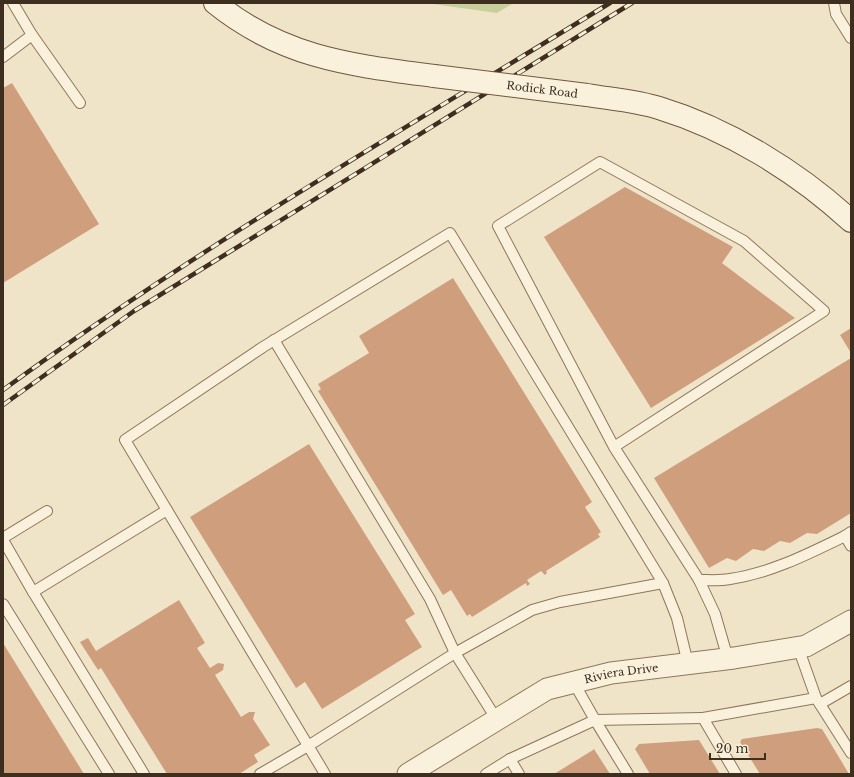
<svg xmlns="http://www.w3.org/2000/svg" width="854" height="777" viewBox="0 0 854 777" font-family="'Libre Baskerville',serif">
	<rect width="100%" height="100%" fill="#f0e4c8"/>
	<!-- green -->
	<polygon fill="#c9cf9b" points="426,3 514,3 497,13"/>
	<!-- building -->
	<g fill="#cf9f7d">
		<polygon points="12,83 99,224 3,283 3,88"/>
		<polygon points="625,187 733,247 722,263 795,318 651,408 544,237"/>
		<polygon points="453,278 592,502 585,507 601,532 598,534 600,537 546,571 547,573 545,575 541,571 527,580 530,584 527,586 526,583 472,617 470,614 467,616 451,590 443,595 318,391 321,389 318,384 369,353 359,336"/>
		<polygon points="851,328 851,353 840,335"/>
		<polygon points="851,358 851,513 817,534 807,533 790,543 780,541 764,551 753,549 736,561 727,558 709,568 654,478"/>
		<polygon points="309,444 415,614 405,620 422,647 322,709 305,682 296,688 190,517"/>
		<polygon points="179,600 205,643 197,648 210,668 218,663 224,664 223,670 215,675 241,717 249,712 255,712 253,719 270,745 254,755 258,762 239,774 167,774 101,668 98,670 80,642 88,638 96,651"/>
		<polygon points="3,643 84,774 3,774"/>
		<polygon points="817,728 822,729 849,774 760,774 740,742 742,739"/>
		<polygon points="699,740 720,774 650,774 635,749 639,744"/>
		<polygon points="594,749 610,774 554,774 593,750"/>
	</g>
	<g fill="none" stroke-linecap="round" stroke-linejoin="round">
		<defs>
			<g id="lane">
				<polyline points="834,3 836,14 851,38"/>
				<polyline points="32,35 80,103"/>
				<polyline points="3,57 32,35 13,3"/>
				<polyline points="274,340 430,599 455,653 497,720"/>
				<polyline points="614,447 824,311 744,241 600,162 498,226 614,447 699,580"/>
				<polyline points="851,532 845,536 851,546"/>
				<polyline points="3,538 47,511"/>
				<polyline points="3,540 33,592"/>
				<polyline points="3,604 109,774"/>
				<polyline points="798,647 816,698 851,753"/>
				<path d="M728 659 715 614 699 580C709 580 720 581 730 579 771 573 808 554 845 536"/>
				<polyline points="574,683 595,720 703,718"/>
				<polyline points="820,704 851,686"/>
				<polyline points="510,759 519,774"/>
				<polyline points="144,774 33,592 167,510"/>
				<polyline points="260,774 308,746 455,653 532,610 560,602 663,583"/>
				<polyline points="325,774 125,440 263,347 450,233 663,583 677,618 688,664"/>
				<polyline points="486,774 510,759 595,720 628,774"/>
				<polyline points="736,774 703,718 816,698"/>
			</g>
			<g id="street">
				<path id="s1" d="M408 774 547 689 611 673 734 658 806 646 851 621"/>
			</g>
			<g id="secondary">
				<path d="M215 3C283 58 351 65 434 76"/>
				<path d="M587 95C611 99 637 101 659 108 728 129 798 172 851 221"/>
			</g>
		</defs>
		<!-- lane casing -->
		<use href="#lane" stroke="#8d765c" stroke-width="12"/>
		<!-- street casing -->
		<use href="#street" stroke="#8d765c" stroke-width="23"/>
		<!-- secondary casing -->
		<use href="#secondary" stroke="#6f573f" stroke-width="24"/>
		<!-- lane -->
		<use href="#lane" stroke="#faf1dc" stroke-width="10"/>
		<!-- street -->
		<use href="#street" stroke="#faf1dc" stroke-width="21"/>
		<!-- secondary -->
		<use href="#secondary" stroke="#faf1dc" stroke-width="22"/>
		<defs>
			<g id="rail">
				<path d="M3 390C197 248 406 128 610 3"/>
				<polyline points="3,405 134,311 632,3"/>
			</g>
		</defs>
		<!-- rail casing -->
		<use href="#rail" stroke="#3d2e20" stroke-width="4.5"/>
		<!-- rail -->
		<use href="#rail" stroke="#f7eed8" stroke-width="3" stroke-dasharray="9" stroke-linecap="butt"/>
		<defs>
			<g id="secondary-bridge">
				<path id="s2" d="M434 76 587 95"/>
			</g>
		</defs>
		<!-- secondary-bridge casing -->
		<use href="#secondary-bridge" stroke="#6f573f" stroke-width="24" stroke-linecap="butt"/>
		<!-- secondary-bridge -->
		<use href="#secondary-bridge" stroke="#faf1dc" stroke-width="22"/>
	</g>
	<g text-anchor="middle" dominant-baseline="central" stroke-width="3" stroke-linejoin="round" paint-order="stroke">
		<!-- street labels -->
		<g font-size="11" fill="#3d2e20" stroke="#f7eed8">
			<text stroke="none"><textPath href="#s2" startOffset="109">Rodick Road</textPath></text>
			<text stroke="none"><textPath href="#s1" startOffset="239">Riviera Drive</textPath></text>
		</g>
	</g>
	<!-- border -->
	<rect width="854" height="777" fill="none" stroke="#3d2e20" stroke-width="8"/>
	<!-- scale -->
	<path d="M710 753v6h55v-6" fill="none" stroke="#3d2e20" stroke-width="2"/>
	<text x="716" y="753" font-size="12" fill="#3d2e20" stroke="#f7eed8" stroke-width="3" paint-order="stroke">20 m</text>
</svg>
